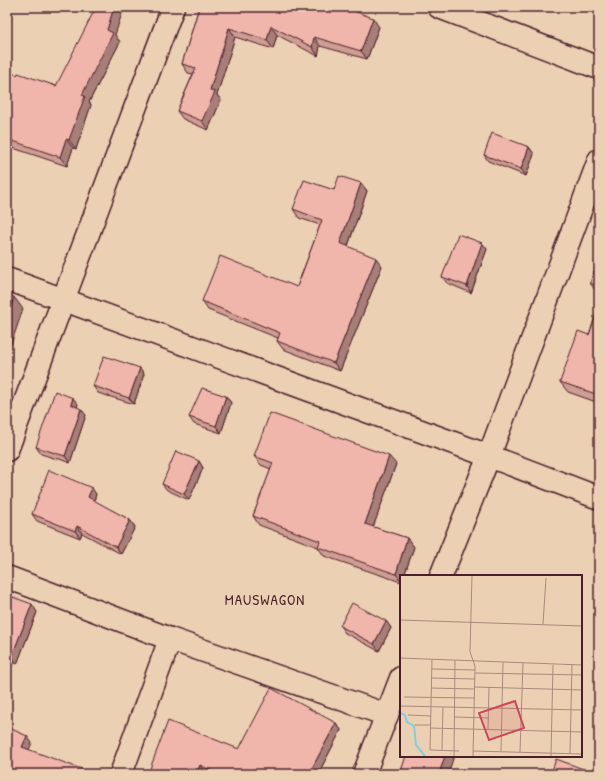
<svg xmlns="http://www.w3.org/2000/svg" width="606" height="781" viewBox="0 0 606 781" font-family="'Patrick Hand',sans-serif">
	<rect width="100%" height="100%" fill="#ecd0b3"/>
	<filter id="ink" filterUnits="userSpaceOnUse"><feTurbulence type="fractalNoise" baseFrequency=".025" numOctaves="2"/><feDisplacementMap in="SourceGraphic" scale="8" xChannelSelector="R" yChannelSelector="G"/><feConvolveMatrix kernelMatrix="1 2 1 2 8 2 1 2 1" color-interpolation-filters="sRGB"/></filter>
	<g filter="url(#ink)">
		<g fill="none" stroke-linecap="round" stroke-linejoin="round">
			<defs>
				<g id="street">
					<polyline points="439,7 599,68"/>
					<polyline points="7,279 489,456 599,498"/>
					<polyline points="7,450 173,7"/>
					<polyline points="441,576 489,456 599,160"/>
					<polyline points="7,577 170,639 387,715"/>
					<polyline points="121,774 170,639"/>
					<polyline points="364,774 401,678"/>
				</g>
			</defs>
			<!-- street casing -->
			<use href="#street" stroke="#4a1f2b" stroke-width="25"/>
			<!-- street -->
			<use href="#street" stroke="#ecd0b3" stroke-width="22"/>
		</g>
		<!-- wall -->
		<g fill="#ce9d93" stroke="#4a1f2b">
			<polygon points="199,7 379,27 367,59 320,46 318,56 277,35 273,49 235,37 217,95 221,100 208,130 183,119 177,111 193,74 188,73 182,64"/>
			<polygon points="115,35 120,42 89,102 91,105 76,149 73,148 67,166 7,146 7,72 17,75 56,86"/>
			<polygon points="529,147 534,154 526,176 488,161 484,155"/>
			<polygon points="361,183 367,191 348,246 382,266 340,371 283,349 277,341 278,338 208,310 202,301 297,287 320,225 299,218 293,209 334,190"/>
			<polygon points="482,243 487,249 471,293 447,283 442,277"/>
			<polygon points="599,258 599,294 598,294 590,283"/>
			<polygon points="599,306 599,403 568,392 560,382 589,335"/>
			<polygon points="140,368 144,374 134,404 98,393 93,386"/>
			<polygon points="226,396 231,403 221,433 194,424 189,417"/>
			<polygon points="78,404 77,407 86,415 70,463 57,458 57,459 41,454 36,447"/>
			<polygon points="254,456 396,464 373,527 407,538 414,547 404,576 401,576 401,582 324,556 318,547 259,525 253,516 271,469 261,465"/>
			<polygon points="199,461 203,468 189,500 167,490 162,484"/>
			<polygon points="96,494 94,501 130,520 135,527 121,554 82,533 80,538 37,521 32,514"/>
			<polygon points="7,595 37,612 17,664 13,662 7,684"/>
			<polygon points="386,621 391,628 379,651 345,633 340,626"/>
			<polygon points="336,723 341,730 318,774 207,774 205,773 148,774"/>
		</g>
		<!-- shaded-wall -->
		<g fill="#a87f78" stroke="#4a1f2b">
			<polygon points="114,7 124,7 115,35 120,42 89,102 91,105 76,149 69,140 82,95 107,30"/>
			<polygon points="373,18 379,27 367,59 361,51"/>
			<polygon points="271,26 277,35 273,49 267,40"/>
			<polygon points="229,28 235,37 217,95 221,100 208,130 202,121 210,90"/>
			<polygon points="314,37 320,46 318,56 312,47"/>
			<polygon points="66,139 73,148 67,166 60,157"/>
			<polygon points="529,147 534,154 526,176 521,169"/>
			<polygon points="361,183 367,191 346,251 340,243"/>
			<polygon points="482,243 487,249 471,293 467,286"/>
			<polygon points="376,258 382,266 340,371 334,363"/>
			<polygon points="14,297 23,309 7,356 7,319"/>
			<polygon points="140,368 144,374 134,404 129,398"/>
			<polygon points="226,396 231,403 221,433 216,426"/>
			<polygon points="73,398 78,404 76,411 71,404"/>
			<polygon points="81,409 86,415 70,463 65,456"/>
			<polygon points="389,456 396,464 371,533 365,524"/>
			<polygon points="199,461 203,468 189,500 184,494"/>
			<polygon points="92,488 96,494 93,504 88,497"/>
			<polygon points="130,520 135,527 121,554 116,547"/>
			<polygon points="77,526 82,533 80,538 75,531"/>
			<polygon points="407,538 414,547 404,576 401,576 401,581 396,574"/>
			<polygon points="32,604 37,612 17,664 12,656"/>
			<polygon points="386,621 391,628 379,651 374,644"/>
			<polygon points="7,655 13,662 7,684"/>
			<polygon points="336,723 341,730 318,774 312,774 311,770"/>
			<polygon points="27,736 32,743 27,754 22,747"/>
			<polygon points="445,756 454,756 448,774 439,774"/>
			<polygon points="200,765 205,773 205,774 196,774"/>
			<polygon points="84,770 87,774 82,774"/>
		</g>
		<!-- building -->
		<g fill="#f0b6ab" stroke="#4a1f2b">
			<polygon points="96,7 114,7 107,30 113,33 82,95 85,96 69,140 66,139 60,157 7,139 7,72 17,75 18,73 56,86"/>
			<polygon points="199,7 323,7 330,10 330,7 343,7 373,18 361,51 314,37 312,47 271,26 267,40 229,28 210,90 215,92 202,121 177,111 196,68 182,64"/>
			<polygon points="492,133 529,147 521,169 484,155"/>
			<polygon points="339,176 361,183 340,243 376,258 334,363 277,341 280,333 202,301 220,256 297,287 322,220 293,209 304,180 334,190"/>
			<polygon points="458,234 482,243 467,286 442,277"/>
			<polygon points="599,258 599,286 590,283"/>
			<polygon points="7,295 14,297 7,319"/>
			<polygon points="599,306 599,395 560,382 578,331 589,335"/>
			<polygon points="104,356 140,368 129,398 93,386"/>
			<polygon points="202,388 226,396 216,426 189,417"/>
			<polygon points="55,391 73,398 71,404 81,409 65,456 52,452 36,447"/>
			<polygon points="270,413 389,456 365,524 407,538 396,574 318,547 320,541 253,516 273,463 254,456"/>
			<polygon points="176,451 199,461 184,494 162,484"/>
			<polygon points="49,470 92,488 88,497 130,520 116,547 77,526 75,531 32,514"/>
			<polygon points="7,595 32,604 12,656 7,655 7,656"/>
			<polygon points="352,603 386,621 374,644 340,626"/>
			<polygon points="271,688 336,723 311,770 313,771 312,774 218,774 200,765 196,774 148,774 168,721 239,749"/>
			<polygon points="7,727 27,736 22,747 84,770 82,774 7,774"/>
			<polygon points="406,756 445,756 439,774 400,774"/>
			<polygon points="556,759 597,774 551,774"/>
		</g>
	</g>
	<g text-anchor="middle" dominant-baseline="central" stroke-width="4" stroke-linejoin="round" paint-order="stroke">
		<!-- neighbourhood labels -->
		<g font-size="15" letter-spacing="1" fill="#4a1f2b" stroke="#ecd0b3">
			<text x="265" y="599">MAUSWAGON</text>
		</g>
	</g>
	<!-- overview -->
	<g transform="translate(400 575)">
		<rect width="182" height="182" fill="#ecd0b3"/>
		<path fill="none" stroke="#82cee1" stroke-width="2" d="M0 138 5 140 7 147 14 151 16 170 25 181"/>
		<path fill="none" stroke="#ab897d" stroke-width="1" d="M72 1 70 77 75 91 73 181M0 45 182 51M143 49 146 3M0 83 182 90M32 84 30 175 59 176M32 94 75 95M75 98 182 100M32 103 75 104M75 112 182 115M31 113 75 114M4 122 75 123M0 131 182 135M8 140 31 141M54 142 89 143M15 150H30M30 153 182 157M88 154 89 112M42 175 43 132M73 176 182 179M101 176 103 87M120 177 123 88M170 178 172 90M54 181 55 85M151 181 153 90"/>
		<path fill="#ca4759" fill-opacity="0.15" stroke="#ca4759" stroke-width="2" d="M115 126 124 153 89 165 79 138Z"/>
		<rect width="182" height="182" fill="none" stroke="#4a1f2b" stroke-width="2"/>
	</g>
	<!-- margin -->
	<rect width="606" height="781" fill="none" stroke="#ecd0b3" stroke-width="24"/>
	<rect x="12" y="12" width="582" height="757" fill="none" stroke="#4a1f2b" stroke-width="1.5" filter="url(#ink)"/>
</svg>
